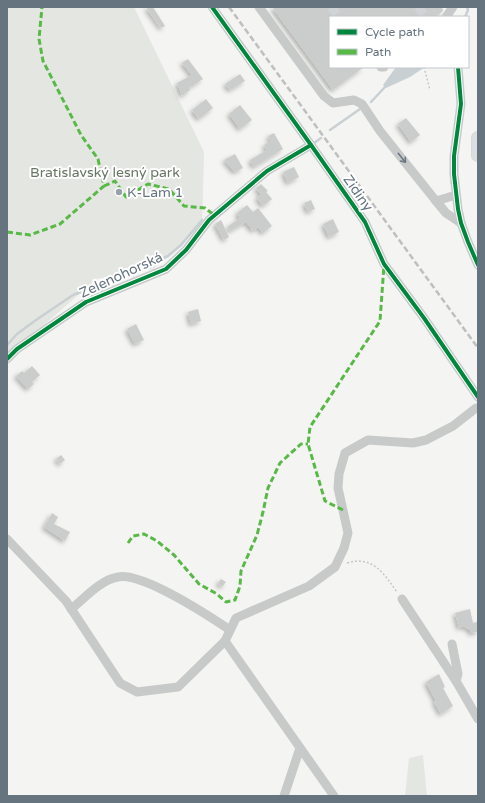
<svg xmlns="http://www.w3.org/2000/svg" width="485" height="803" viewBox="0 0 485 803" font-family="'Varela Round',sans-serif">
	<defs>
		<filter id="shadow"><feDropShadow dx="-2.5" dy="2.5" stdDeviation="2" flood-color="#0004"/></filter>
	</defs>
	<rect width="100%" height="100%" fill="#f4f4f2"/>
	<!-- green -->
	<g fill="#e4e6e1">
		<polygon points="7,7 134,7 204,152 202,226 153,269 96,279 17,349 7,360"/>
		<polygon points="423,755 427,796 405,796 409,758"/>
	</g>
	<!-- water -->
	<polygon fill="#c9d0d3" points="396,67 425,67 410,77 386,88 383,85"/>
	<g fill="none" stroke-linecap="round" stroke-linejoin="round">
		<!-- stream -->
		<g stroke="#c9d0d3" stroke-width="2.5">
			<polyline points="465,17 468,10 467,7"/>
			<polyline points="371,102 385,87"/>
			<polyline points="330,130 360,109"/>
			<polyline points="314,143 321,138"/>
			<polyline points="7,345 17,334 36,320 73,295 86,290 97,283 155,262 168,256 181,245 202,220"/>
		</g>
	</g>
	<!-- building -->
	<g fill="#cbcccc" filter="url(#shadow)">
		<polygon points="146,7 153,7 165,26 161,28"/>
		<polygon points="272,7 442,7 443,11 435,17 330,17 330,67 364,67 333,90"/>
		<polygon points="188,59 203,79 189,88 190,90 182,96 177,83 192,75 182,63"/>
		<polygon points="240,74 245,81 230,90 225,84"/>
		<polygon points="206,99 213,108 199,119 192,110"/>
		<polygon points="240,105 252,120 240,129 229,114"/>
		<polygon points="406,118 420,135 411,142 398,124"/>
		<polygon points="274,133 283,149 254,167 250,160 267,150 264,145 271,141 268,136"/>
		<polygon points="235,154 243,168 235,172 224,160"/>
		<polygon points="294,167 299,177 288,183 283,172"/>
		<polygon points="261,184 268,191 266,192 272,199 263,206 257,198 261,194 256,188"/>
		<polygon points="311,200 315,209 308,212 304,203"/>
		<polygon points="247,205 253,212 258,208 272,226 263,233 258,227 253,231 246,222 230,231 227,227 240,218 237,213"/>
		<polygon points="333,219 339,232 329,237 323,224"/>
		<polygon points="221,220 229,237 224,240 215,224"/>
		<polygon points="198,309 201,321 191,324 188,312"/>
		<polygon points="136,324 144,340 135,344 127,329"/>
		<polygon points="32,366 40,375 32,382 34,384 28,389 16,376 22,371 24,373"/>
		<polygon points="61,455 65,460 60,464 56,459"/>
		<polygon points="52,513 58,517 54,524 70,532 65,541 44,527"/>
		<polygon points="221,579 226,582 222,587 218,583"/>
		<polygon points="470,609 473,623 477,622 478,626 478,632 470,633 470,630 463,626 459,628 455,613"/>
		<polygon points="439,674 445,687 443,688 453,706 441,714 434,702 436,701 426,682"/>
	</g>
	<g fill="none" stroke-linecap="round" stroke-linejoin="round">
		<!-- minor-tunnel -->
		<g stroke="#d0d4d6" stroke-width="9" stroke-dasharray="9 4.5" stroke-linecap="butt">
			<polyline points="331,7 339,17"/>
			<polyline points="418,7 426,17"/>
		</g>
		<defs>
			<polyline id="highway" points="478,138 478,155"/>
		</defs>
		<!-- highway casing -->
		<use href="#highway" stroke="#d1d2d2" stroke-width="14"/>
		<!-- path -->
		<g stroke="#c6c7c8" stroke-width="1.5" stroke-dasharray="2 2" stroke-linecap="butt">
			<polyline points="424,67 430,90"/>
			<path d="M347 563C373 555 384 574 397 592"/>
		</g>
		<!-- minor -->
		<g stroke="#c8caca" stroke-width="9">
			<polyline points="212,7 311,145 365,222 384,264 424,318 478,397"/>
			<polyline points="259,7 324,96 333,103 354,100 362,104 380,131 436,201 456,195"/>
			<polyline points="446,17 453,7"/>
			<polyline points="381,67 384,67"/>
			<polyline points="458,67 461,104 454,156 454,174 458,209 461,223 468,242 478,265"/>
			<polyline points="436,201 446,213 461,223"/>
			<polyline points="7,359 17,349 86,302 166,269 186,250 209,220 267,171 311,145"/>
			<polyline points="7,539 66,601 120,683 137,692 178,687 225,641 236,618 309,586 335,567 344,548 348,533 338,488 339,474 345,453 368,440 413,443 426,440 453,426 476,408"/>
			<polyline points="402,599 456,681 478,719"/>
			<path d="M71 609C85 598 100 580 118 577 142 572 209 616 230 630"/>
			<polyline points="225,641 334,796"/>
			<polyline points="452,644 458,674 456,681"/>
			<polyline points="284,796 300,748"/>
		</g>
		<!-- highway -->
		<use href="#highway" stroke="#dddede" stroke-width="13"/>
		<!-- rail -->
		<polyline stroke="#bebfc0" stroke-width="2.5" stroke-dasharray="6 3" stroke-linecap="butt" points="229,7 478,348"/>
		<!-- quiet -->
		<g stroke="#58b947" stroke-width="3" stroke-dasharray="6 3" stroke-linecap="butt">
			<polyline points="104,186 115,181 126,197 148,184 169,189 184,206 205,208 214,215"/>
			<polyline points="7,232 30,235 60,224 104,186 98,159 81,135 43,61 39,39 42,7"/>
			<polyline points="343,510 325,501 308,444 310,427 380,321 384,265"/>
			<polyline points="128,543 133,536 144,534 157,541 174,555 199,584 217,594 226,602 235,600 240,586 241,571 257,535 263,512 268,488 280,463 301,444 308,444"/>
		</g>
		<defs>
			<g id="cycleway">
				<polyline points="212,7 311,145 365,222 384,264 424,318 478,397"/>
				<polyline points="458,67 461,104 454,156 454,174 458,209 461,223 468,242 478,265"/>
				<polyline points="7,359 17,349 86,302 166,269 186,250 209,220 267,171 311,145"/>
			</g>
		</defs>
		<!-- cycleway casing -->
		<use href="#cycleway" stroke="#fff" stroke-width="6"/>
		<!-- cycleway -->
		<use href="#cycleway" stroke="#00873e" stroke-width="4"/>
	</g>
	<!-- one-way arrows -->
	<defs><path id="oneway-shaft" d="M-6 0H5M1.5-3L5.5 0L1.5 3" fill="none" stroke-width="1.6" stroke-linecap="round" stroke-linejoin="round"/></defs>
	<use stroke="#6b7884" href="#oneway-shaft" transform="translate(402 158) rotate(51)"/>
	<!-- markers -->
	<circle fill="#98a1a8" stroke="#fff" stroke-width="1.5" cx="119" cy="192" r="4"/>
	<g text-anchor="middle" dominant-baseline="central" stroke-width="4" stroke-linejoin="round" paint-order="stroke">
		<!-- park labels -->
		<g font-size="14" fill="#687764" stroke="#fff">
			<text x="105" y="172">Bratislavský lesný park</text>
		</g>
		<!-- poi labels -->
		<g font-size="14" fill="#667480" stroke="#fff" text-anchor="start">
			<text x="127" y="192">K-Lam 1</text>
		</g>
		<!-- street labels -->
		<g font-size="14" fill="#667480" stroke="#fff">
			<text transform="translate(358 193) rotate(55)">Zidiny</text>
			<text transform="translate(121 275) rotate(-25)">Zelenohorská</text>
		</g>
	</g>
	<!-- border -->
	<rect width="485" height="803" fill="none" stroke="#667480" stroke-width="16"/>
	<!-- legend -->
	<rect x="329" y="16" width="140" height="52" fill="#ffffff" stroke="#c2c7cc"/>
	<rect x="337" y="29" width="20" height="6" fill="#00873e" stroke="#c2c7cc"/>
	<text x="365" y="36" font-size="12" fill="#667480">Cycle path</text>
	<rect x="337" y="49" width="20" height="6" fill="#58b947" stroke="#c2c7cc"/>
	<text x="365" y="56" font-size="12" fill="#667480">Path</text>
</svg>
